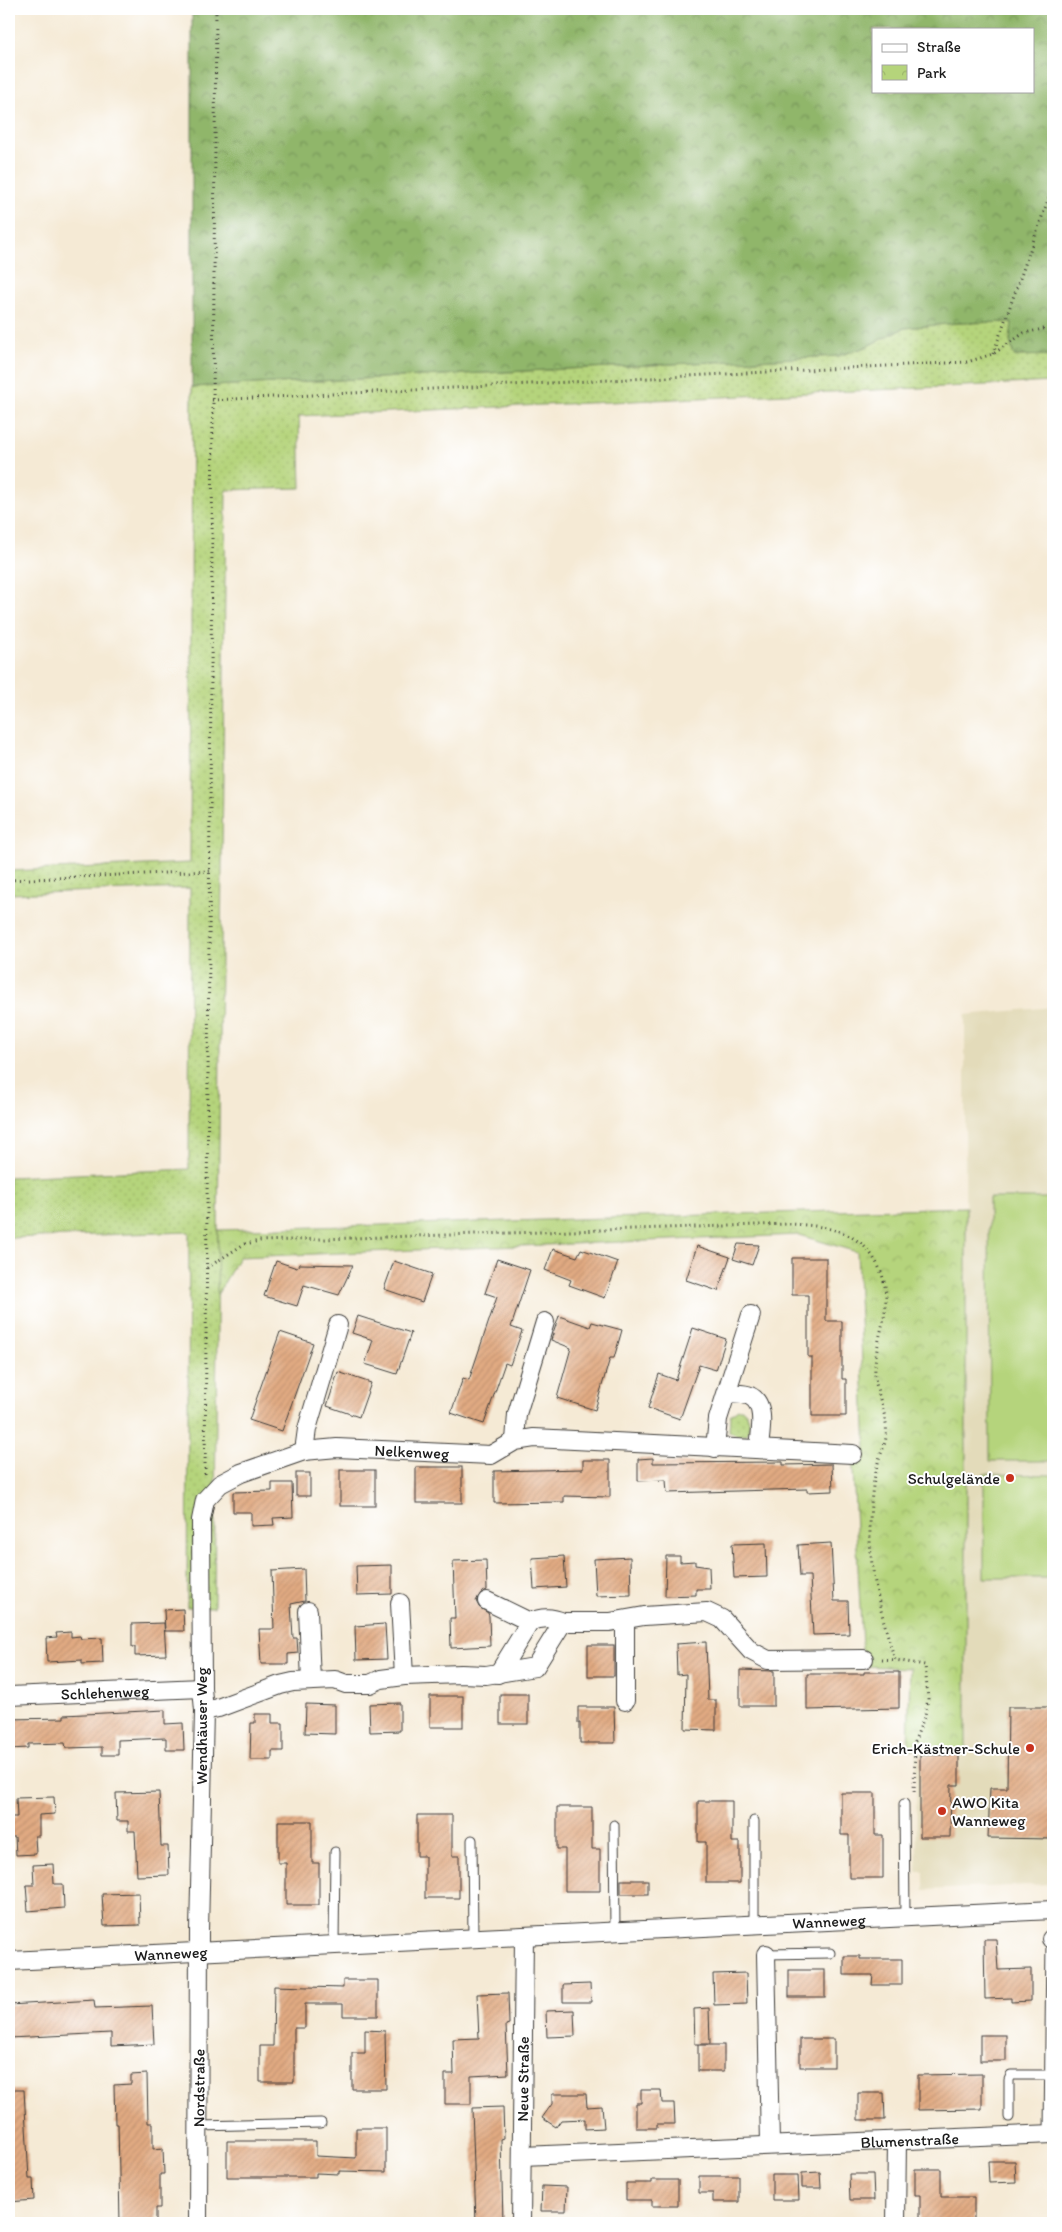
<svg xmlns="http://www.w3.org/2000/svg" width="1062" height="2232" viewBox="0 0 1062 2232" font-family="Itim,sans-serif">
	<defs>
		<pattern id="grass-dots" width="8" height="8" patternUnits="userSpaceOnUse" patternTransform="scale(1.25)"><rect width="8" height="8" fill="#b5d47b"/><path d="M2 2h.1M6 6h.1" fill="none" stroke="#9bb56a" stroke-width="1.8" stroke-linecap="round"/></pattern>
		<pattern id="forest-crowns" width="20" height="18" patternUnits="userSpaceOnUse" patternTransform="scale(1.25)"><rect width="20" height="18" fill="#90b66b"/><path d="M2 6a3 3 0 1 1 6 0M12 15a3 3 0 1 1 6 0" fill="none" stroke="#759357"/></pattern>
		<pattern id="park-crowns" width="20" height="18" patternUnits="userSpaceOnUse" patternTransform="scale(1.25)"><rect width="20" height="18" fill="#b5d47b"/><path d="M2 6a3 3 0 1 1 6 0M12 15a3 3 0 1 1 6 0" fill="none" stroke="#9bb56a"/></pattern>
		<pattern id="building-hatch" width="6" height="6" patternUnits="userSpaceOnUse" patternTransform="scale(1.25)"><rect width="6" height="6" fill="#e1aa82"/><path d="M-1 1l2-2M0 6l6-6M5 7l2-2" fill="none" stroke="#c09270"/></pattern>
	</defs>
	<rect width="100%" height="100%" fill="#fff"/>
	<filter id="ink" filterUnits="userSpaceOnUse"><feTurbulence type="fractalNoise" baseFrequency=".02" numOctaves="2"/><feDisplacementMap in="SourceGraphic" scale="10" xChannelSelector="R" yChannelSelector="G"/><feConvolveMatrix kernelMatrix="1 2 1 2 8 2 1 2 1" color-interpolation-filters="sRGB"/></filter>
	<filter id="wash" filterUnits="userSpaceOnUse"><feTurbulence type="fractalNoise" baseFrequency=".0096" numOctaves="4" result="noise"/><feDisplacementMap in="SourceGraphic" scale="20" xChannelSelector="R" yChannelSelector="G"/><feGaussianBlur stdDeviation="1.12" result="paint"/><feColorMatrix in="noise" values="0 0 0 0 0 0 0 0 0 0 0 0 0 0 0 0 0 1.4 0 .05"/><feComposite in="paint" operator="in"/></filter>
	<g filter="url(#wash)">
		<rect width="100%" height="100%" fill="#f5ead5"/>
		<!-- built -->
		<polygon fill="#e3dbba" points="1053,1007 1053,1884 924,1890 924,1872 917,1872 916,1749 966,1749 965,1015"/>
		<!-- grass -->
		<g fill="url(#grass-dots)" stroke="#68784c">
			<polygon points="1013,322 1010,341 1015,356 1053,355 1053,382 299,416 301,488 226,490 214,1607 187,1607 189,1232 9,1238 9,1177 189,1169 190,888 9,894 9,871 190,863 192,387 838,356 863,348 904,328 958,323"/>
			<path d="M738 1409H742C750 1416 751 1424 747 1434L738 1436 729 1431 730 1415Z"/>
		</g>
		<!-- forest -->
		<path fill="url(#forest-crowns)" stroke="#566944" fill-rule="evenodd" d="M192 9H1053V355L1014 356 1010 341 1012 322 958 323 904 328 863 348 838 356 192 387ZM873 29H1033V91H873Z"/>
		<!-- park -->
		<polygon fill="url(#park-crowns)" stroke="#68784c" points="966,1207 966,1750 908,1749 910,1668 863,1666 852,1450 866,1450 857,1252 799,1235 239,1257 217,1295 218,1230"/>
		<!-- pitch -->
		<g fill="#b5d47b" stroke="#68784c">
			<polygon points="989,1198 1053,1198 1053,1461 990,1461"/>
			<polygon points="984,1474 1053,1475 1053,1578 984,1578"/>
		</g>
		<g id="blocks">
			<!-- building -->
			<g fill="url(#building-hatch)">
				<polygon points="738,1244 759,1245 752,1265 733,1259"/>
				<polygon points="697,1246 730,1257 718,1291 686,1280"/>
				<polygon points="553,1249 577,1257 581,1249 618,1262 605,1298 569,1285 571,1280 545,1270"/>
				<polygon points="792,1258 826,1258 826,1321 842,1321 842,1379 846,1379 846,1416 812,1416 812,1357 808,1357 808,1295 792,1295"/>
				<polygon points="497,1259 530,1270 511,1327 522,1331 510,1365 505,1363 484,1424 451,1413 463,1378 469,1380 497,1297 485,1293"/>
				<polygon points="276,1261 297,1268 299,1264 353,1265 339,1295 304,1285 297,1306 264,1296"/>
				<polygon points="394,1261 432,1274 422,1302 384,1289"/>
				<polygon points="358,1316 411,1333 397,1374 365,1364 373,1340 352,1333"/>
				<polygon points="559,1316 590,1327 592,1322 622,1330 614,1358 610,1358 595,1410 557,1398 571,1348 551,1340"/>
				<polygon points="693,1328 726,1339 716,1370 699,1365 680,1419 648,1408 659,1374 676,1380"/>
				<polygon points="280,1332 313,1343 282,1431 249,1420"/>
				<polygon points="338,1372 371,1383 359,1417 327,1406"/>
				<polygon points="653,1458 653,1463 783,1462 783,1465 832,1464 833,1491 807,1492 807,1489 667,1493 666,1480 638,1481 638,1459"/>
				<polygon points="583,1460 610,1460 610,1497 564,1496 564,1502 494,1503 494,1471 583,1469"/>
				<rect x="416" y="1467" width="46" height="36"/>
				<rect x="340" y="1470" width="35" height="36"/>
				<rect x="296" y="1473" width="14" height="23"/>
				<polygon points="272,1483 292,1483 293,1517 273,1518 274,1525 251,1526 251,1512 233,1512 233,1492 272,1491"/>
				<polygon points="766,1543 767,1577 734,1578 732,1544"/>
				<polygon points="831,1543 834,1601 848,1601 849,1634 813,1635 810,1576 800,1576 798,1545"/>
				<polygon points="564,1556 566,1587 534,1589 532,1558"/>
				<polygon points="666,1556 680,1556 680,1562 695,1561 695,1565 709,1567 710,1589 696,1589 696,1595 665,1596"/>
				<polygon points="630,1557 631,1595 596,1596 594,1559"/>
				<polygon points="486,1560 487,1590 481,1593 476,1601 479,1607 488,1613 489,1616 490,1646 451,1648 450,1618 455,1618 453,1561"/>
				<polygon points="392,1565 392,1594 357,1595 356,1566"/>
				<polygon points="304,1569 305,1601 291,1604 293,1638 297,1638 298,1653 288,1654 288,1664 261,1664 259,1629 274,1629 272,1571"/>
				<polygon points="183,1609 184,1631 165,1631 164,1610"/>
				<polygon points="164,1623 166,1655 135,1656 135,1647 132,1647 132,1624"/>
				<polygon points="385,1624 387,1659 356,1660 355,1626"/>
				<polygon points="71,1632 71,1637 80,1636 81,1639 102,1638 103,1663 82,1664 82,1660 47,1662 46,1638 57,1637 56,1633"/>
				<polygon points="706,1642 708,1700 716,1700 716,1730 685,1729 686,1674 677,1675 676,1644"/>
				<rect x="588" y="1645" width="26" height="31"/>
				<polygon points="740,1670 774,1671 774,1706 740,1706"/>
				<polygon points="864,1672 899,1672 899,1708 807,1710 807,1674 864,1674"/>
				<rect x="500" y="1694" width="28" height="30"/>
				<rect x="430" y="1696" width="33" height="31"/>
				<polygon points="400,1703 400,1731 370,1732 369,1704"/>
				<polygon points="306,1704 335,1705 335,1734 305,1733"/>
				<polygon points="578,1707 614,1707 615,1743 580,1743 580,1723 578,1723"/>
				<polygon points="1008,1707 1053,1707 1053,1839 988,1838 990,1788 1007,1788"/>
				<polygon points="165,1710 165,1724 183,1723 184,1750 166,1750 166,1738 118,1740 118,1755 102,1755 102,1747 66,1748 65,1743 28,1744 28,1748 9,1749 9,1719 64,1718 64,1715"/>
				<polygon points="255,1714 272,1714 272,1723 283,1723 283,1751 272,1751 272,1760 250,1760 251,1723 255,1723"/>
				<polygon points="920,1755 959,1755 959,1785 951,1785 950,1837 920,1837"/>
				<polygon points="159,1792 161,1846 168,1846 169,1875 137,1876 135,1831 128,1831 128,1821 117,1821 116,1793"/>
				<polygon points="841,1793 875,1793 875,1835 883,1835 883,1878 849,1878 849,1835 841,1835"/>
				<polygon points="54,1797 55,1814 39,1815 39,1836 35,1836 36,1854 16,1855 15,1837 11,1837 11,1817 17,1817 16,1798"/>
				<polygon points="698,1801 732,1801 732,1842 740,1842 740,1883 706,1883 706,1842 698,1842"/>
				<polygon points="557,1807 592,1807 592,1849 600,1849 600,1891 565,1891 565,1849 557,1849"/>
				<polygon points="417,1815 452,1815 452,1856 459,1856 459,1898 425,1898 425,1856 417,1856"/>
				<polygon points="278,1821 312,1821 312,1863 319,1863 319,1905 286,1905 286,1863 278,1863"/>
				<polygon points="53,1864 54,1884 63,1884 64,1908 28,1911 26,1885 34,1885 33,1865"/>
				<rect x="621" y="1880" width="27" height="14"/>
				<polygon points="139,1893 140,1925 104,1926 102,1894"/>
				<polygon points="984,1939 996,1939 998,1970 1031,1969 1031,2001 1011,2002 1011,1998 985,1999"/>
				<polygon points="844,1956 860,1956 860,1959 902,1959 902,1985 872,1985 873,1975 844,1975"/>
				<rect x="789" y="1970" width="36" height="27"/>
				<polygon points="746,1973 747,2004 714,2005 713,1974"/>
				<polygon points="343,1980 378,1980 378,2016 343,2016 343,2004 305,2004 305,2028 294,2028 294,2082 260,2082 260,2046 273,2046 274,1986 343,1988"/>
				<polygon points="590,1984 591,2002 563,2002 563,1985"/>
				<polygon points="508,1993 509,2024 506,2025 508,2074 471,2076 471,2104 445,2104 445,2074 454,2074 453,2039 479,2038 477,1994"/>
				<polygon points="94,2000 95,2008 152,2006 154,2044 111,2046 111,2033 9,2038 9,2005"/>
				<polygon points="709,2008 710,2044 695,2044 694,2009"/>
				<polygon points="574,2010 575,2036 547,2037 546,2011"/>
				<polygon points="365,2030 385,2031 386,2089 352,2089 352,2053 365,2053"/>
				<rect x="980" y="2035" width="26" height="26"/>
				<rect x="800" y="2039" width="34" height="28"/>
				<rect x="698" y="2045" width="26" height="26"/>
				<polygon points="147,2074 148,2123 153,2123 153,2149 163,2148 164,2174 160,2174 160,2208 156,2208 156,2223 120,2223 118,2124 115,2124 114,2085 131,2084 131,2075"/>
				<polygon points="982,2074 982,2109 918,2110 918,2075"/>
				<polygon points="9,2090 24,2090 29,2179 33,2179 34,2200 9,2202"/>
				<polygon points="641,2090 661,2090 662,2103 674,2103 675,2124 657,2124 657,2128 636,2128 636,2103 641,2103"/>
				<polygon points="858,2093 884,2093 885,2120 858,2120"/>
				<polygon points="552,2094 586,2094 587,2107 602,2106 604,2128 585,2129 585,2119 561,2120 556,2127 542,2118 552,2104"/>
				<polygon points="503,2107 504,2138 501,2139 503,2223 476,2223 472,2108"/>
				<polygon points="356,2128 386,2128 386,2172 339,2171 339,2174 316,2173 316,2177 227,2177 227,2141 316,2141 316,2156 356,2158"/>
				<polygon points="988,2161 1015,2161 1016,2182 989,2183"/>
				<polygon points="915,2169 941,2169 941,2197 974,2197 974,2223 920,2223 920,2195 915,2195"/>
				<polygon points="820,2172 821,2188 802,2188 802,2173"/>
				<polygon points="849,2174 873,2174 874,2200 850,2200"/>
				<polygon points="772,2175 798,2175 799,2200 772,2200"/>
				<polygon points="699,2176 739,2176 739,2202 713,2202 713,2193 699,2193"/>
				<polygon points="652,2180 678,2180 678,2206 652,2206 652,2200 626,2200 626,2183 652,2183"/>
				<polygon points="542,2186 567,2187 566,2211 541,2211"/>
			</g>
		</g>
	</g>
	<g filter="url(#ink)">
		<use href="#blocks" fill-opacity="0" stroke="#3d3b38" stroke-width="1"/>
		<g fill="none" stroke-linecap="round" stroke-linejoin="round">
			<defs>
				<g id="service">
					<polyline points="904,1804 905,1917"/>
					<polyline points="754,1821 754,1924"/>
					<polyline points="614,1825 615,1931"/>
					<polyline points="472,1840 473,1938"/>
					<polyline points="334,1945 335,1852"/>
					<polyline points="766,1954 830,1953"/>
					<polyline points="1009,2117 1009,2080 1011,2075 1051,2075"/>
					<polyline points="199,2126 321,2123"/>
					<polyline points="1049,2134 1051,1939"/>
				</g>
				<g id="minor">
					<path d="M727 1393C734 1394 744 1393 750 1396 767 1404 760 1434 759 1448"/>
					<polyline points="515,1441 517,1414 545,1322"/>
					<polyline points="715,1448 718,1419 751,1315"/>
					<polyline points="304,1451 307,1429 338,1325"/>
					<polyline points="487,1601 530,1622"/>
					<polyline points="400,1603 404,1676"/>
					<polyline points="308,1611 311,1681"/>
					<path d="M498 1674 530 1622C541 1617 552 1617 563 1622"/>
					<path id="s1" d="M9 1696 202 1688"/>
					<polyline points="625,1701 625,1620"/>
					<polyline points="204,1711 218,1708 280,1685 293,1682 335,1680 346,1684 370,1684 381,1679 404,1676 461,1674 486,1675 535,1667 563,1622 610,1622 644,1616 707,1612 722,1619 751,1651 768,1660 864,1659"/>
					<polyline points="1051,1939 1053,1939"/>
					<polyline points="766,1954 770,2144"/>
					<path id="s2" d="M9 1961 1053 1910"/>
					<path id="s3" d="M522 2156 1053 2134"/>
					<path id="s4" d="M198 2223 199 1931 204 1711 202 1688 201 1520 205 1500 220 1484 241 1473 304 1451 337 1448 491 1455 515 1441 534 1438 853 1454"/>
					<path id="s5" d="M521 2223 524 1936"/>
					<polyline points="896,2223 897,2141"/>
				</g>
			</defs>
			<!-- service casing -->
			<use href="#service" stroke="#3d3b38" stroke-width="11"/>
			<!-- minor casing -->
			<use href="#minor" stroke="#3d3b38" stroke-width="20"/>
			<!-- path -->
			<g stroke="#3d3b38" stroke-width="3" stroke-dasharray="1 4" stroke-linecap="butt">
				<polyline points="993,354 1053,186"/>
				<polyline points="212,400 967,362 993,354 1024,333 1053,327"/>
				<polyline points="9,880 210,871"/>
				<path d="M207 1268 244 1244 260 1241 789 1224C819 1225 855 1229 873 1257 902 1301 873 1332 875 1375 876 1395 889 1417 886 1437 885 1446 880 1454 878 1463 872 1484 870 1508 870 1530 869 1572 883 1620 895 1660L925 1665 928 1699 925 1715 915 1740 914 1795"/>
				<polyline points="205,1474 216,9"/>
				<polyline points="882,1659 895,1660"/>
			</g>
			<!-- service -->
			<use href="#service" stroke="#fff" stroke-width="9"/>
			<!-- minor -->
			<use href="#minor" stroke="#fff" stroke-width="18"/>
		</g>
	</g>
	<!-- markers -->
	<g fill="#c8321e" stroke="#fff" stroke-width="2">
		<circle cx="1010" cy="1478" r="5"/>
		<circle cx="1030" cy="1748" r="5"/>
		<circle cx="942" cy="1811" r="5"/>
	</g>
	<g text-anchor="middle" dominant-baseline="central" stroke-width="4" stroke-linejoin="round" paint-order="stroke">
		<!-- street labels -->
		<g font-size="16" fill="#1c1c1c" stroke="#fff">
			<text stroke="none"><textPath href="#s4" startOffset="944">Nelkenweg</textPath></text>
			<text stroke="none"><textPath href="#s1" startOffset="96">Schlehenweg</textPath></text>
			<text transform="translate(201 1726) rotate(-90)">Wendhäuser Weg</text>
			<text stroke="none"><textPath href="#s2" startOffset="821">Wanneweg</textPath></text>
			<text stroke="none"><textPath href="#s2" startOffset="162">Wanneweg</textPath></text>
			<text stroke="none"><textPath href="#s5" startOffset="144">Neue Straße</textPath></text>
			<text stroke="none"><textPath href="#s4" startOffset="135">Nordstraße</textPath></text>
			<text stroke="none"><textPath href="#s3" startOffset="388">Blumenstraße</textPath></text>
		</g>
		<!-- poi labels -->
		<g font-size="16" fill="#1c1c1c" stroke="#fff" text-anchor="end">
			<text x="1000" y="1478">Schulgelände</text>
			<text x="1020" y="1748">Erich-Kästner-Schule</text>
			<text x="952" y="1802" text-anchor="start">AWO Kita<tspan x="952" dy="18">Wanneweg</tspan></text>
		</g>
	</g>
	<!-- margin -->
	<rect width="1062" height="2232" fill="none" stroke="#fff" stroke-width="30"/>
	<!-- legend -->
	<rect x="872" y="28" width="162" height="65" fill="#ffffff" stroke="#a4a4a4"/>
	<rect x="882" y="44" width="25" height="8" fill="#ffffff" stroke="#a4a4a4"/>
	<text x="917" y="52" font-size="15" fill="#1c1c1c">Straße</text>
	<rect x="882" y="65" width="25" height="15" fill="url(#park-crowns)" stroke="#a4a4a4"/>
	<text x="917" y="78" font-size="15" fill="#1c1c1c">Park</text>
</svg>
